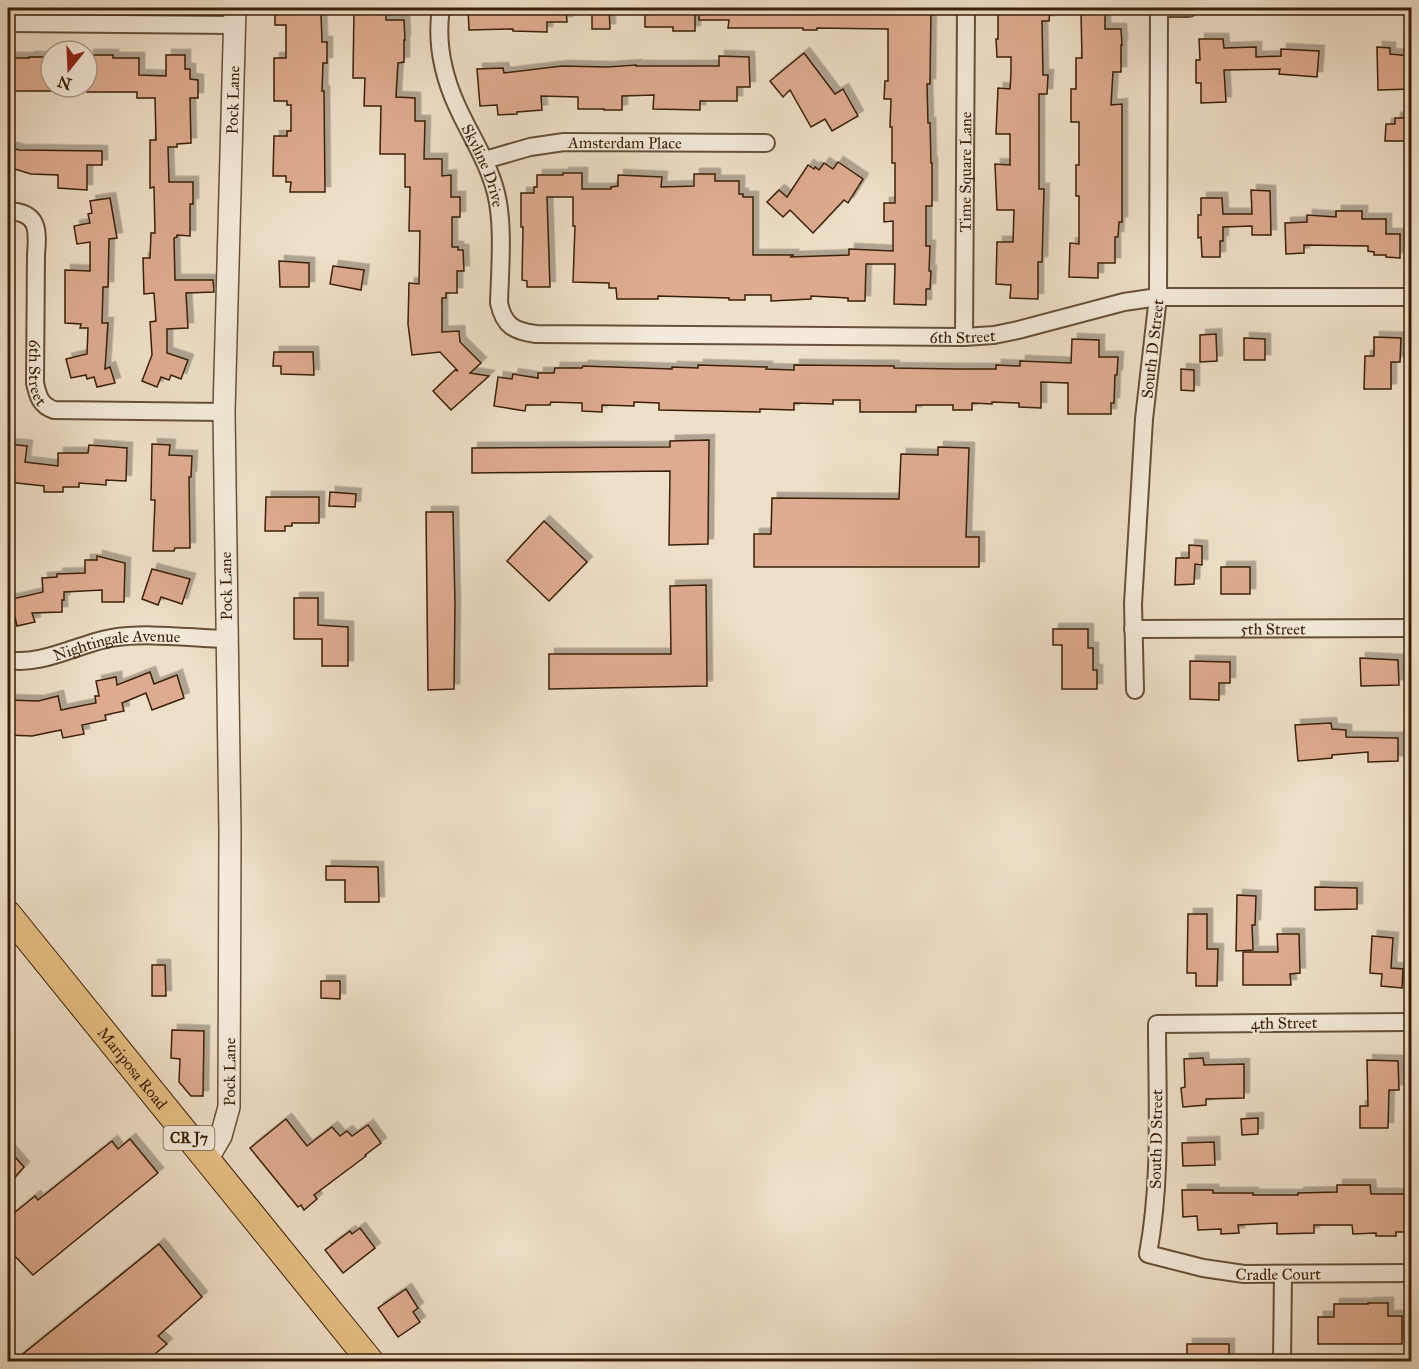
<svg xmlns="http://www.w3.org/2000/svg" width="1419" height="1369" viewBox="0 0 1419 1369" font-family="'IM FELL Great Primer',serif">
	<defs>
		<filter id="shadow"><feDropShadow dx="5.5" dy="-5.5" stdDeviation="0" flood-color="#0004"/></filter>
	</defs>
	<rect width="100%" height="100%" fill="#eedfc8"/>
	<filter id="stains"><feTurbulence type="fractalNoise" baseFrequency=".00333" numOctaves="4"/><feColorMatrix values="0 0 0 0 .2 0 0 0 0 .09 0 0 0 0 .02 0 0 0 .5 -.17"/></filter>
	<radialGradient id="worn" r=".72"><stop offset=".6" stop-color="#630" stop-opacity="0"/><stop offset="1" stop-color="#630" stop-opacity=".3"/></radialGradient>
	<!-- building -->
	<g fill="#dfab90" stroke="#3a2007" stroke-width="1.5" filter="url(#shadow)">
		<polygon points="275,8 309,8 309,13 321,13 322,42 327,42 327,63 323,63 322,91 324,91 325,192 290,192 291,182 286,182 286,176 273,176 274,136 287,136 287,131 291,131 291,105 287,105 287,101 274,101 274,58 286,58 286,25 275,25"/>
		<polygon points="354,8 386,8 386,20 404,20 405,40 404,40 404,62 398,63 396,97 415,98 415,121 425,121 424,159 442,159 442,176 451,175 451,197 460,197 460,217 452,217 452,247 458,247 458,250 463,250 464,271 457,271 457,293 446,293 446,298 442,298 442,332 459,331 460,342 481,363 470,373 489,376 451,410 433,391 455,370 458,371 440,352 412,355 408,324 409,283 419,284 420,231 409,231 410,187 405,187 405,154 380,154 381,106 364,106 365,78 353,78"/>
		<polygon points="468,8 566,8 567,22 547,22 547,32 513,31 513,29 469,30"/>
		<polygon points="592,8 609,8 610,29 592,29"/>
		<polygon points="645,8 695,8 695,31 673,31 673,27 645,27"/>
		<polygon points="699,8 931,8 930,84 927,84 928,123 930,123 931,163 932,163 932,206 926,206 926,246 930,246 929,271 931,271 930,289 926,289 926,305 894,304 895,264 866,264 865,301 848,301 848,298 811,296 811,299 771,301 771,295 745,295 745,300 729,300 729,298 658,296 658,299 617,299 616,288 609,288 609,283 573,282 575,226 573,226 573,197 547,197 550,287 527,287 527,281 522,280 523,227 521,227 521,193 534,193 534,187 537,187 537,175 563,175 563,173 582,173 582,189 611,189 611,187 618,186 618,175 662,177 661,187 694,186 694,174 715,174 715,181 739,181 739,194 743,194 743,197 753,197 753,255 793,255 791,257 849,255 849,249 893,251 893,221 884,222 884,203 895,203 895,163 892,163 892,127 890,127 891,99 884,99 885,81 888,81 888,29 817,28 817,30 803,30 803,28 728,28 729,20 699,20"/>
		<polygon points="1013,8 1050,8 1049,21 1042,21 1043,75 1048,75 1047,94 1039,94 1039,189 1044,189 1042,262 1038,262 1038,299 1010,298 1011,285 996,284 997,242 1013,242 1014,210 997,210 995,164 1010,165 1010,134 996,134 998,88 1010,89 1011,73 1011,57 997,57 996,39 998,39 998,11 1013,12"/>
		<polygon points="1081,13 1105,13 1105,29 1121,29 1122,45 1121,45 1121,72 1113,72 1111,105 1122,104 1122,222 1119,222 1118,237 1115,237 1115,263 1098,263 1098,278 1069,277 1070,243 1079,244 1079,196 1076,196 1076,165 1079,165 1079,122 1071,122 1071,89 1076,89 1076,58 1082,58"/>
		<polygon points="1199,39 1223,39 1224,48 1256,47 1256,57 1281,56 1281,49 1319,51 1317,77 1279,74 1280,69 1224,70 1226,102 1201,103 1201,83 1196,83 1196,60 1200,60"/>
		<polygon points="1377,47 1390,48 1390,54 1412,56 1412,89 1378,90"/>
		<polygon points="804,53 835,94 843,89 858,116 832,131 825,119 811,127 790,90 783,97 770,81"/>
		<polygon points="88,55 113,55 113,58 139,58 139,75 166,76 166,55 185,55 185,69 190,69 190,79 198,80 198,98 190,98 191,143 177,144 177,147 168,147 169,182 193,182 193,204 190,204 190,236 177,235 177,237 174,238 175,280 213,280 214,292 186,293 188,328 167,329 167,353 188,360 181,379 171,375 169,380 161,377 157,387 142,381 152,355 150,322 156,321 154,293 144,294 143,258 150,258 151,233 155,233 154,187 150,188 150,140 156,140 155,98 137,98 137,92 87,92"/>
		<polygon points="719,56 749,57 750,87 737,87 737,101 700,101 700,110 653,109 654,95 622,96 622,110 604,110 604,109 578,109 578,97 541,96 542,110 517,112 517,114 498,115 497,105 480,106 477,69 503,68 504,73 562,66 607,67 636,65 636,66 719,66"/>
		<polygon points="29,57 49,57 51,91 8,91 8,58 29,58"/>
		<polygon points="1395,118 1407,118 1407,141 1385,141 1386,124 1395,124"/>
		<polygon points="8,147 19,150 102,151 102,165 87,165 87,190 58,188 58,175 31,174 8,167"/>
		<polygon points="838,162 863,179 848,203 844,200 813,233 790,210 783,217 767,202 779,190 787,197 808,165 814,169 815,167 819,170 824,163 833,169"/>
		<polygon points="1251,190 1270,191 1271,235 1252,235 1252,226 1223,227 1223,241 1220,241 1220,257 1202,257 1201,237 1198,238 1198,215 1201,215 1201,198 1222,198 1223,214 1252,214"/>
		<polygon points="110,198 117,238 109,239 108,287 103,287 102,323 108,323 105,369 110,367 115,383 97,387 94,377 87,379 86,375 71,378 66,359 87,354 88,328 80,328 81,324 65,323 65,270 90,271 90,242 77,244 74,226 90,223 88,214 92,213 90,201"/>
		<polygon points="1336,211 1362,211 1362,219 1386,219 1386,234 1400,234 1400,258 1386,257 1386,255 1374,255 1374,252 1368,251 1368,246 1304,245 1304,253 1286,254 1285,223 1307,222 1307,215 1336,217"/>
		<polygon points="279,261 309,263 309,287 280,287"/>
		<polygon points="333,266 364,270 361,290 330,284"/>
		<polygon points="1216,334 1217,361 1200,362 1200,335"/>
		<polygon points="1374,337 1401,338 1400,362 1391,362 1391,389 1364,389 1365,356 1374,356"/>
		<polygon points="1244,338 1265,339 1265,360 1244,360"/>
		<polygon points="1072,339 1099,340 1099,357 1118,357 1117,375 1115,375 1114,403 1111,403 1111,414 1068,414 1068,383 1041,382 1041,408 1019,407 1019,403 992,402 992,404 972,403 972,410 953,410 953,405 916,405 916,412 860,412 860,400 833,400 833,404 794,403 794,410 760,409 760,412 659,410 659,403 634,402 634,406 602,405 602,412 582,411 582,403 551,402 550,405 526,405 525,411 494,406 498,377 512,379 513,374 538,378 538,373 554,373 555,368 582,368 583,366 672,369 672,367 698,368 698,365 767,367 766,369 794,370 794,365 894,366 894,368 955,369 996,369 996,365 1020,366 1020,361 1071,363"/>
		<polygon points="274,352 313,352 314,375 281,374 281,366 273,366"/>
		<polygon points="1181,369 1194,370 1194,391 1181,390"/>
		<polygon points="709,440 708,544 669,545 670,471 472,473 472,448 670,447 670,441"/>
		<polygon points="8,444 27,446 25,462 58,466 58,453 88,453 89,445 127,448 126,481 106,480 106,485 79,483 79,487 63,487 63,492 44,492 44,486 8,482"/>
		<polygon points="152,444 170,445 169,455 192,456 191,477 189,477 190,548 175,548 174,551 153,551 155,500 151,500"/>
		<polygon points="938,447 969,448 966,537 979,537 979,567 754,567 754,534 771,534 772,498 899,499 901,454 938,455"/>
		<polygon points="330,492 356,494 355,507 329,506"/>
		<polygon points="266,497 319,497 319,523 292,523 292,526 285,526 285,531 265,531"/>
		<polygon points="426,512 453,512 455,604 454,689 428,690"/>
		<polygon points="544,521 587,562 549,601 507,561"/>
		<polygon points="1189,545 1202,546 1202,565 1195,564 1194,584 1175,585 1176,558 1189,558"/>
		<polygon points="97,556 125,563 124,602 102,602 102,590 64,592 64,600 62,600 62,612 32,613 35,622 17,626 14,613 8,615 8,600 43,592 42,578 57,577 57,574 85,573 85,560 97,560"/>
		<rect x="1221" y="567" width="29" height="27"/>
		<polygon points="152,569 190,579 182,604 161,597 158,605 142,599"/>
		<polygon points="706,585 707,686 549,689 549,654 671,654 670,586"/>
		<polygon points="294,598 318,598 318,625 348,627 348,666 322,666 322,639 294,639"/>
		<polygon points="1053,629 1088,629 1088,648 1093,648 1093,670 1097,670 1097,689 1062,689 1062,645 1053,645"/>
		<polygon points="1360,658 1398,660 1399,685 1361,686"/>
		<polygon points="1190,661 1230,662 1230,683 1219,683 1219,700 1190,699"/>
		<polygon points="150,672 154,684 177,675 184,698 152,710 146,693 122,703 124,711 105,715 106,720 82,725 84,734 63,738 61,730 32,736 8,735 9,700 38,701 58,696 61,710 80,706 96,703 95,696 99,696 96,681 116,677 117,685"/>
		<polygon points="1331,723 1332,729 1346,730 1346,737 1398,738 1398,761 1368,762 1368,752 1332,755 1332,758 1298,761 1295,725"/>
		<polygon points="326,866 378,867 379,902 345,902 345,880 326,880"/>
		<polygon points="1315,887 1357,888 1357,909 1315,910"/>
		<polygon points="1237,895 1256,896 1255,925 1252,925 1253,950 1236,951"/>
		<polygon points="1188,914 1207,914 1207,949 1218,949 1217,986 1196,986 1196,973 1187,973"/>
		<polygon points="1277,934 1299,934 1300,973 1290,974 1291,985 1243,985 1243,952 1278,952"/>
		<polygon points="1372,936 1393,938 1391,968 1403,969 1402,988 1381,986 1382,974 1370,973"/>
		<polygon points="152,965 165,965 166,996 152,996"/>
		<polygon points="321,981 340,981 340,999 321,998"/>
		<polygon points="172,1030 204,1031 203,1096 191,1096 179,1082 180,1059 171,1058"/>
		<polygon points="1203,1058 1204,1065 1244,1064 1244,1098 1206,1099 1206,1105 1183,1107 1181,1088 1185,1087 1184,1059"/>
		<polygon points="1367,1060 1398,1061 1399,1090 1389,1090 1388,1128 1360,1128 1360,1106 1368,1106"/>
		<polygon points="1258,1118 1258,1134 1242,1135 1241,1119"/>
		<polygon points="286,1119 307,1146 332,1127 340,1136 347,1131 352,1136 368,1125 381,1143 365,1155 366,1156 314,1195 317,1199 304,1210 301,1205 298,1207 250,1148"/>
		<polygon points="130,1139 158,1173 33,1275 8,1249 8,1218 35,1196 38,1200 112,1141 118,1149"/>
		<polygon points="1214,1142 1215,1165 1183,1166 1182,1143"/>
		<polygon points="8,1149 24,1167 8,1185"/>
		<polygon points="1337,1185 1370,1185 1371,1194 1410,1194 1411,1232 1396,1232 1396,1236 1376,1236 1376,1233 1353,1234 1352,1225 1314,1225 1314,1233 1277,1234 1277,1223 1238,1225 1239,1233 1221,1234 1221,1229 1198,1230 1197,1216 1183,1217 1182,1190 1213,1190 1213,1193 1253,1193 1253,1195 1298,1195 1298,1193 1337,1192"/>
		<polygon points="360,1228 375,1248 343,1273 325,1250 350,1231 352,1234"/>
		<polygon points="159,1244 202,1297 158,1336 167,1344 145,1362 13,1362"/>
		<polygon points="406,1289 418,1308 413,1312 420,1322 398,1337 378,1308"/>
		<polygon points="1368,1303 1388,1303 1388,1316 1402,1316 1402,1344 1318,1344 1318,1317 1334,1317 1334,1304 1368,1304"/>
		<rect x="1187" y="1344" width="42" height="18"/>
	</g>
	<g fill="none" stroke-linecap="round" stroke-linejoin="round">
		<defs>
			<g id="minor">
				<path id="s1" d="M441 8C436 40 443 75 457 106 470 135 488 161 496 193 504 224 500 270 499 303 504 326 514 331 536 334L964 337 994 335 1018 330 1124 302 1158 297H1412"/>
				<polyline points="1159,8 1189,8"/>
				<polyline points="8,23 234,25"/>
				<path id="s2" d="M485 160 530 147 564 142 766 143"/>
				<path id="s3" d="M8 211C39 212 38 230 36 255L35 383C38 396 40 405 54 410L224 412"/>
				<path id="s4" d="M964 337 966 8"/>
				<path id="s5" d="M1133 629 1412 628"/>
				<path id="s6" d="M8 660C41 666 78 644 111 638 148 632 189 638 227 639"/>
				<path id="s7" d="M1135 690 1133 604 1144 419 1158 297 1159 8"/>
				<path id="s8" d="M1412 1022 1157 1024C1157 1101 1162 1179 1148 1254L1203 1268 1244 1274 1412 1273"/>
				<polyline points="1282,1362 1283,1274"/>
			</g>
			<g id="tertiary">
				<path id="s9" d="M207 1160 221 1136 229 1107 230 831 224 412 235 8"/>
			</g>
			<g id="primary">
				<path id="s10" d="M8 914 371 1362"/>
			</g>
		</defs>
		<!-- minor casing -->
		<use href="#minor" stroke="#675037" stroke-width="20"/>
		<!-- tertiary casing -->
		<use href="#tertiary" stroke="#675037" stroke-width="24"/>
		<!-- primary casing -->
		<use href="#primary" stroke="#3a2007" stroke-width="28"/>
		<!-- minor -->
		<use href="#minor" stroke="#f4eadb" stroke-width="16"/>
		<!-- tertiary -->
		<use href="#tertiary" stroke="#f4eadb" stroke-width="21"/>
		<!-- primary -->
		<use href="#primary" stroke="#e7c084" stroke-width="26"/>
	</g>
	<g text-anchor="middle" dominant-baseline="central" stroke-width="5" stroke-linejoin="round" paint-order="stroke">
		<!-- shield labels -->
		<rect fill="#f4eadb" stroke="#725d47" stroke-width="1.5" x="163.5" y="1126" width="51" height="24" rx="4.5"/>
		<g font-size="15" font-weight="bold" fill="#3a2007">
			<text x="189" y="1138">CR J7</text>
		</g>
		<!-- street labels -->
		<g font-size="16" fill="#3a2007" stroke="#f4eadb">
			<text stroke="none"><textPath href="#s9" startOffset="1065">Pock Lane</textPath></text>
			<text stroke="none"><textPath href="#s2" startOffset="142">Amsterdam Place</textPath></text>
			<text stroke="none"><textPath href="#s1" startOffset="166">Skyline Drive</textPath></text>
			<text stroke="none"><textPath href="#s4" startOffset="165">Time Square Lane</textPath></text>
			<text stroke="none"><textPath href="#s1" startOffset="786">6th Street</textPath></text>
			<text stroke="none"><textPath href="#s7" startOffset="342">South D Street</textPath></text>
			<text stroke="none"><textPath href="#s3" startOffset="180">6th Street</textPath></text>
			<text transform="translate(226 586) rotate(-91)">Pock Lane</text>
			<text stroke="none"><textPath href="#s5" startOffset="140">5th Street</textPath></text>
			<text stroke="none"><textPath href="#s6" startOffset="111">Nightingale Avenue</textPath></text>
			<text transform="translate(1284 1023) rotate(-1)">4th Street</text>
			<text stroke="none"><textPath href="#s10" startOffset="198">Mariposa Road</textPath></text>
			<text stroke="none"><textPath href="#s9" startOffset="93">Pock Lane</textPath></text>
			<text transform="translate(1156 1139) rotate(-89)">South D Street</text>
			<text stroke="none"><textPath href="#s8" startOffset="618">Cradle Court</textPath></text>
		</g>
	</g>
	<!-- margin -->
	<rect width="1419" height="1369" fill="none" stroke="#eedfc8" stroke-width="30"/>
	<rect x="9" y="9" width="1401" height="1351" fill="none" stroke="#3a2007" stroke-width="3"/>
	<rect x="15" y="15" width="1389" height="1339" fill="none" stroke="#3a2007" stroke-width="1.5"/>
	<!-- north arrow -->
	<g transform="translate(69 69) rotate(198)"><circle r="28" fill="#f4eadb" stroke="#aa9986" stroke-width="1.5"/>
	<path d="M0-4.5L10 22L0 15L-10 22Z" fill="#8f2418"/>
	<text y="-9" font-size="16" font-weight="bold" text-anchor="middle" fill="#3a2007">N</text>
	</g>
	<rect width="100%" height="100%" filter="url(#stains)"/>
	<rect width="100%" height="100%" fill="url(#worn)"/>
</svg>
